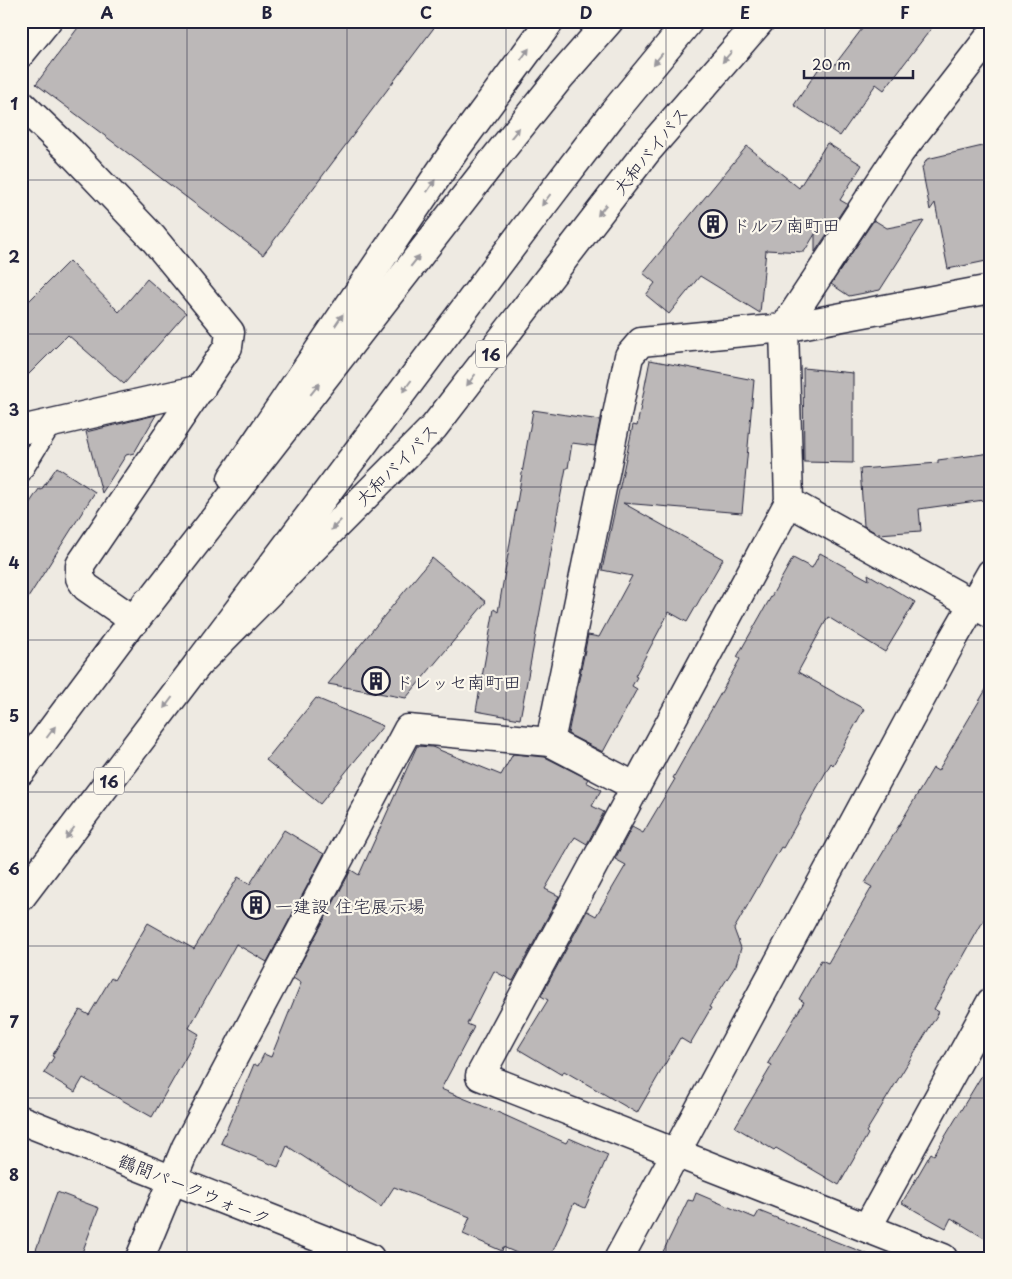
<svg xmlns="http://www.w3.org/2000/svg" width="1012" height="1279" viewBox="0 0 1012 1279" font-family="'Playpen Sans','Klee One',sans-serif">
	<rect width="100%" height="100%" fill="#eeeae2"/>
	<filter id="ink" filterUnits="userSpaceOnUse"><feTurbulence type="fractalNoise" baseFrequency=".02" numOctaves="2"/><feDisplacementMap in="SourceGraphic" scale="10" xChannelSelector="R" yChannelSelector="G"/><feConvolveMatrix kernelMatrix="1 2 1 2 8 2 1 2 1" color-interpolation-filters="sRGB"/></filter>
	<g filter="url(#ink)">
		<!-- building -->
		<g fill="#bcb8b8" stroke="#22223b">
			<polygon points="83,21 439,21 263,255 36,84"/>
			<polygon points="868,21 937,21 884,90 876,84 840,136 794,105 824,61 833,67"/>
			<polygon points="827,143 862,165 840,200 847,204 815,252 815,234 804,252 766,250 760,313 700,276 669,314 646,295 655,283 643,273 747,146 799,188"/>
			<polygon points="991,144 991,260 948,269 935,203 930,210 922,168 927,159"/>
			<polygon points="874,220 887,228 924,221 880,290 849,296 831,284"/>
			<polygon points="69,261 119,312 147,279 186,313 124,384 68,335 21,382 21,309"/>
			<polygon points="650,360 754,380 742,513 623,503 723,559 687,622 669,612 635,676 637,677 632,686 637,689 603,752 568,734 588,635 599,637 632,576 602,570 633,425 637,426"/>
			<polygon points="803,368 853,373 853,463 804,462"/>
			<polygon points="533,410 600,420 595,446 572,443 568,468 566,468 556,520 557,520 520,719 476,711 494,609 498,612"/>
			<polygon points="156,415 134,453 126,455 102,493 86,432"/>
			<polygon points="991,453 991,499 919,509 921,531 878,534 864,526 860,469 938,463 938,460"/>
			<polygon points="57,467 95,492 21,609 21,516 39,489 41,490"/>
			<polygon points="820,553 869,580 868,574 915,602 885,652 828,617 798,672 864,709 833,765 831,763 783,848 781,847 734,929 741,948 736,965 709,1007 711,1008 690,1044 680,1038 637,1113 564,1071 562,1075 518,1049 548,1000 541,996 587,911 596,916 626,865 615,859 632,827 643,833 675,779 673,778 740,659 737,657 793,558 812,568"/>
			<polygon points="432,558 486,602 406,698 328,684"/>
			<polygon points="991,681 991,907 934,1009 939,1012 866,1132 868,1134 839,1185 776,1148 774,1150 735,1127 772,1065 768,1063 804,1002 799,999 821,960 828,963 872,887 865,883 933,768 938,771"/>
			<polygon points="316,698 383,726 320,804 266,760"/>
			<polygon points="417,746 432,747 501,775 513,754 545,757 588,779 586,782 601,790 592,806 604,812 587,844 575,837 545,889 559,896 513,981 494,971 467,1024 474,1027 441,1089 502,1114 566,1143 569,1138 608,1155 585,1208 574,1203 550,1258 528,1258 503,1247 502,1251 463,1234 470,1217 394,1187 381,1207 287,1146 278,1167 221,1143 254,1064 258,1066 264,1054 271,1057 301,983 293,978 351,870 359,875"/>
			<polygon points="284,830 324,854 267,962 236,944 189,1028 199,1034 152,1117 83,1078 75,1092 44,1073 54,1057 52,1056 80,1010 89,1015 111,978 114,980 148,923 194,949 238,877 250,884"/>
			<polygon points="991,1060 991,1242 951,1218 946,1228 902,1203 931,1153 934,1155"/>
			<polygon points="57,1192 99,1208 80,1258 33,1258"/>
			<polygon points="696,1193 755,1218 759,1211 872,1256 872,1258 660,1258 688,1200 693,1201"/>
		</g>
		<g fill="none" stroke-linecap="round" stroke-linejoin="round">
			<defs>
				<polyline id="service" points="21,474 52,424"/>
				<g id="minor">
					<polyline points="21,53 47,21"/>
					<polyline points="21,104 70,151 153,238 230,332 228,347 80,565 80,578 86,587 135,621"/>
					<polyline points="21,430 201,389"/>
					<polyline points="789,502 991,614"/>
					<polyline points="550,742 629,356 641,342 784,328 991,289"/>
					<polyline points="867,1228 991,1002"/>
					<polyline points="140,1258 186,1147 408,729 550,742 634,786"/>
					<polyline points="943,1258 480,1076 789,502 784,328 900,152 991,35"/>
				</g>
				<g id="tertiary">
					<polyline points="21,1120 370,1258"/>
					<polyline points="619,1258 953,639 991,573"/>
				</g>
				<g id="trunk">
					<polyline points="232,478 457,147 550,21"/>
					<polyline points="21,771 147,602"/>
					<polyline points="21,897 198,664 434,427 647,151 760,21"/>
				</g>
				<g id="motorway">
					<polyline points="135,621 488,167 560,77 609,21"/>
					<polyline points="198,664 536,214 610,117 689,21"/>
				</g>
			</defs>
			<!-- service casing -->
			<use href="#service" stroke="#22223b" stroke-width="21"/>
			<!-- minor casing -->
			<use href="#minor" stroke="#22223b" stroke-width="31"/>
			<!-- tertiary casing -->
			<use href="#tertiary" stroke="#22223b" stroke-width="31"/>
			<!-- trunk casing -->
			<use href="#trunk" stroke="#22223b" stroke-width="31"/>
			<!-- motorway casing -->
			<use href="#motorway" stroke="#22223b" stroke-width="31"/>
			<!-- service -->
			<use href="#service" stroke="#fbf7ec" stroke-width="18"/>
			<!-- minor -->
			<use href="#minor" stroke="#fbf7ec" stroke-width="28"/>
			<!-- tertiary -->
			<use href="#tertiary" stroke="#fbf7ec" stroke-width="28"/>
			<!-- trunk -->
			<use href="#trunk" stroke="#fbf7ec" stroke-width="28"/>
			<!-- motorway -->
			<use href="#motorway" stroke="#fbf7ec" stroke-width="28"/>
		</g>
		<!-- one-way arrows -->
		<defs><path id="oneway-solid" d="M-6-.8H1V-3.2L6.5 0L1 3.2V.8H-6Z" transform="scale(1.25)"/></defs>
		<g fill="#99979c">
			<use href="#oneway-solid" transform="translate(525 54) rotate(-54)"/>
			<use href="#oneway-solid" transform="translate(727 57) rotate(131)"/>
			<use href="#oneway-solid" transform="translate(658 59) rotate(129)"/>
			<use href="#oneway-solid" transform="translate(515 133) rotate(-51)"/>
			<use href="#oneway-solid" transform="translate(431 186) rotate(-56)"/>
			<use href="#oneway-solid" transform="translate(546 200) rotate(127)"/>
			<use href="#oneway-solid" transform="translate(602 210) rotate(128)"/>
			<use href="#oneway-solid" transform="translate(415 261) rotate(-52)"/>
			<use href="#oneway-solid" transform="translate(339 320) rotate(-56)"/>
			<use href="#oneway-solid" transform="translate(471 380) rotate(127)"/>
			<use href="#oneway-solid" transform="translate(407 386) rotate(127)"/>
			<use href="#oneway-solid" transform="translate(315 389) rotate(-52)"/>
			<use href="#oneway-solid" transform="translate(336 525) rotate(135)"/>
			<use href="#oneway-solid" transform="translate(168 703) rotate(127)"/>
			<use href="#oneway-solid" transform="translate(51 732) rotate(-53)"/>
			<use href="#oneway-solid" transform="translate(70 833) rotate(127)"/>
		</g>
	</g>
	<!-- grid -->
	<path fill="none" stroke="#22223b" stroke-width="1" stroke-opacity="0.55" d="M187 21V1258M347 21V1258M506 21V1258M666 21V1258M825 21V1258M21 180H991M21 334H991M21 487H991M21 640H991M21 792H991M21 946H991M21 1098H991"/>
	<!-- icons -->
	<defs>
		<symbol id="building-ring" viewBox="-11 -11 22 22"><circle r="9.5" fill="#fbf7ec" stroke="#22223b" stroke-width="1.5"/><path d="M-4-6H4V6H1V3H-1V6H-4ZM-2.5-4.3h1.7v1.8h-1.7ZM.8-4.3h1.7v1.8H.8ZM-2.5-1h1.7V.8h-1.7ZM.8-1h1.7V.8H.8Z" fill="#22223b"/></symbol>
	</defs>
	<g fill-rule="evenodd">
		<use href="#building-ring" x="697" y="208" width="32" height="32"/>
		<use href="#building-ring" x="360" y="665" width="32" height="32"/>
		<use href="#building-ring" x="240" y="889" width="32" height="32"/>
	</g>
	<g text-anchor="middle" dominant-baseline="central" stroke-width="4.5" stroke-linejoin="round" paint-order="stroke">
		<!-- shield labels -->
		<g fill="#fbf7ec" stroke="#636270" stroke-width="1">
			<rect x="476" y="340.5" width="30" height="27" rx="4"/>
			<rect x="94" y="767.5" width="30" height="27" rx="4"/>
		</g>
		<g font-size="16" font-weight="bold" fill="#22223b">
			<text x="491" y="354">16</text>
			<text x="109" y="781">16</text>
		</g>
		<!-- street labels -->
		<g font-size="18" fill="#22223b" stroke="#fbf7ec">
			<text transform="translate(650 150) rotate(-51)">大和バイパス</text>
			<text transform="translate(396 464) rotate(-45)">大和バイパス</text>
			<text transform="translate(195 1189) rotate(22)">鶴間パークウォーク</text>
		</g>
		<!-- poi labels -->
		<g font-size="18" fill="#22223b" stroke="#fbf7ec" text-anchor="start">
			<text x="732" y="224">ドルフ南町田</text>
			<text x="395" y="681">ドレッセ南町田</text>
			<text x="275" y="905">一建設 住宅展示場</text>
		</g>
	</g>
	<!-- margin -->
	<rect width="1012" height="1279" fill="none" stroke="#fbf7ec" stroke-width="55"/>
	<!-- scale -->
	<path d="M804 70v8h109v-8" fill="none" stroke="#22223b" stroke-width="2.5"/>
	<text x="812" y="70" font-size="15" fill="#22223b" stroke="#fbf7ec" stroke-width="4" paint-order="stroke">20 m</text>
	<rect x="28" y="28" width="956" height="1224" fill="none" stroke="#22223b" stroke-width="2"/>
	<g font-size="16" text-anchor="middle" font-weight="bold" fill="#22223b">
		<text x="107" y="19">A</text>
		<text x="267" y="19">B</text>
		<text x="426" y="19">C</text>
		<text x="586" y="19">D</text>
		<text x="745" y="19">E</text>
		<text x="905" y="19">F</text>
		<text x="14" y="110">1</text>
		<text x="14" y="263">2</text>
		<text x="14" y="416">3</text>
		<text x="14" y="569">4</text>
		<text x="14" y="722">5</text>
		<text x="14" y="875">6</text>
		<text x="14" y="1028">7</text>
		<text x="14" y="1181">8</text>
	</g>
</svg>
